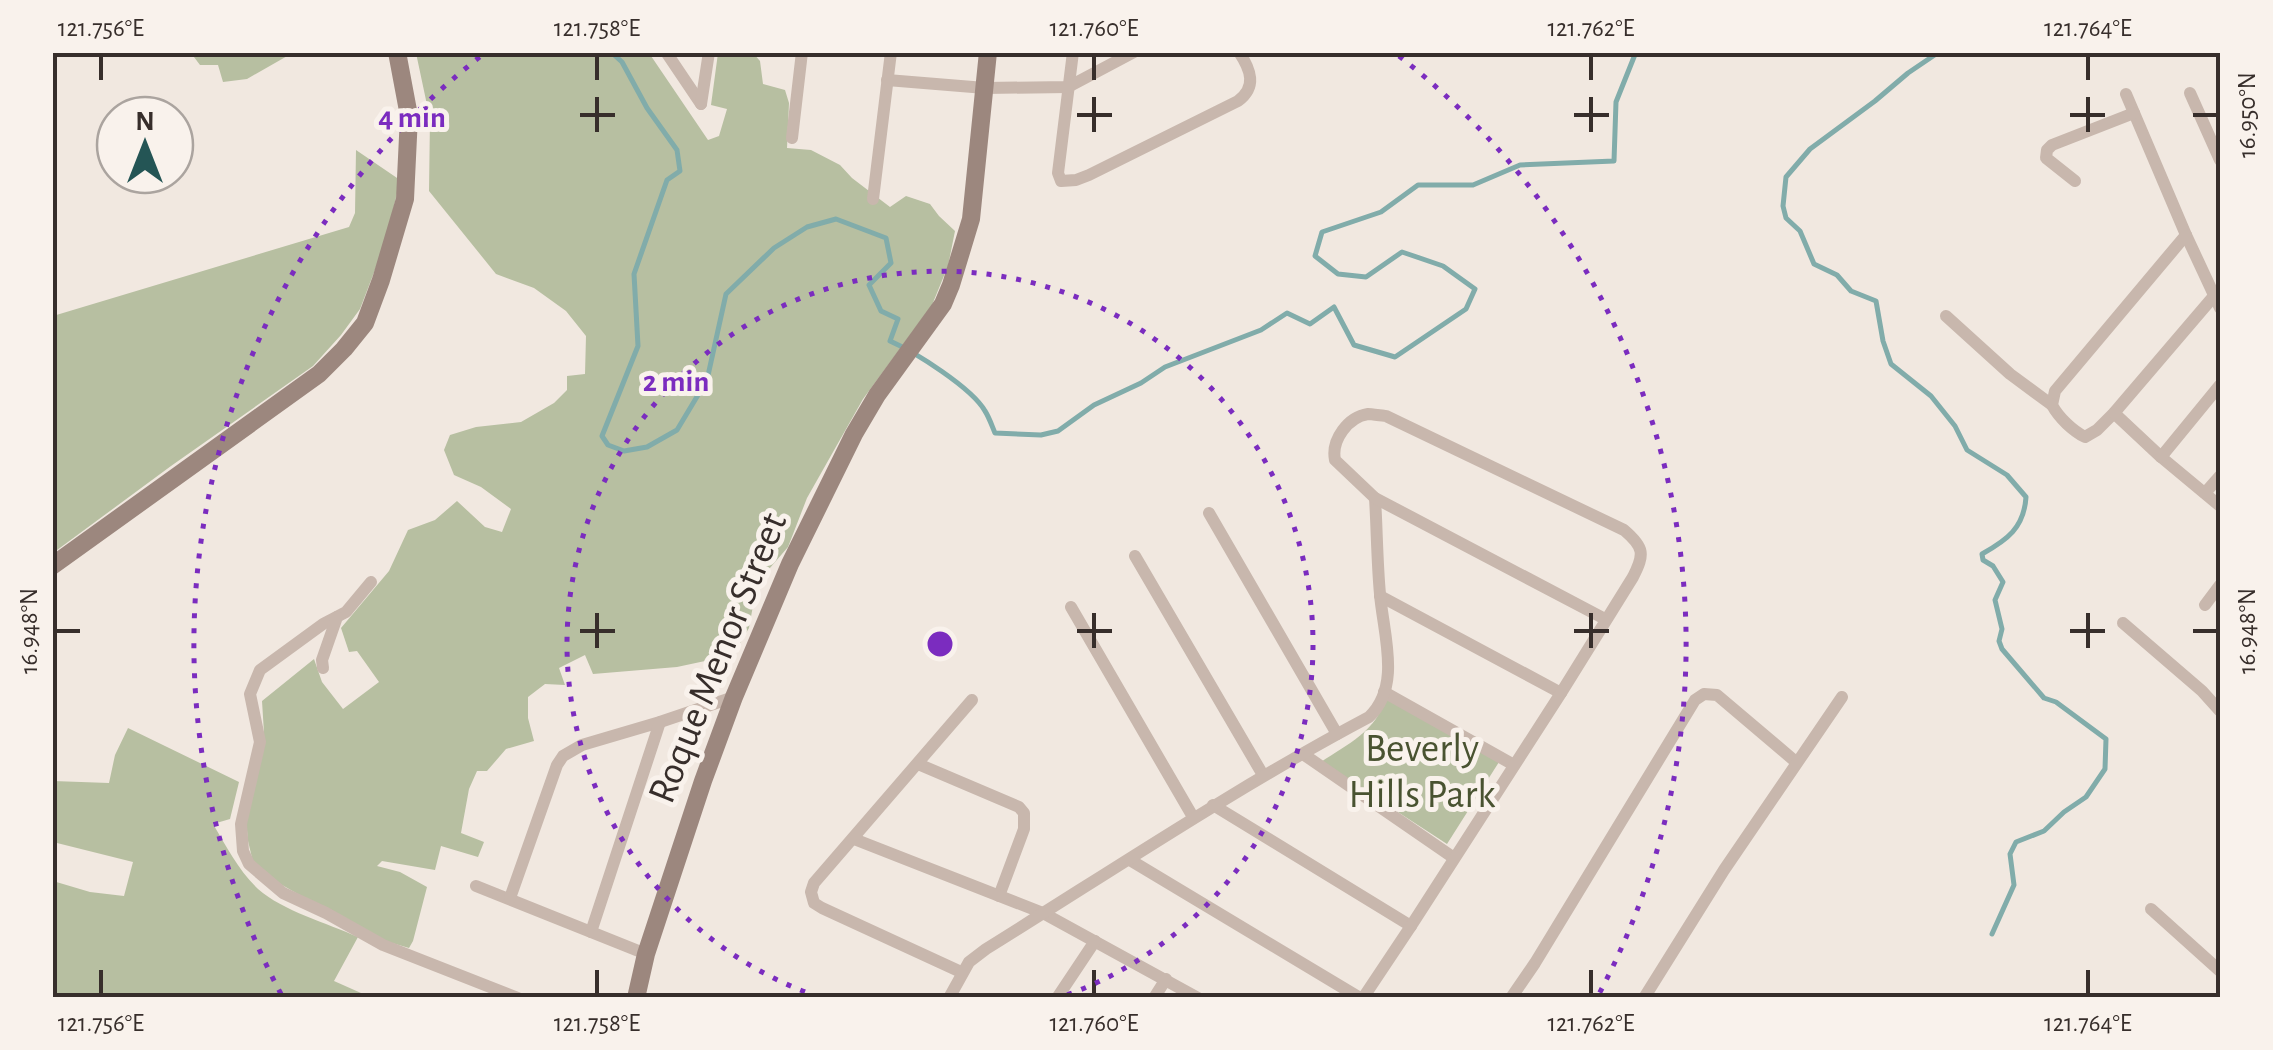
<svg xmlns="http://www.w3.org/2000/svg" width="2273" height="1050" viewBox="0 0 2273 1050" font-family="'Alegreya Sans',sans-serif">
	<rect width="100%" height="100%" fill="#f1e8e0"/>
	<!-- green -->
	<g fill="#b7bfa1">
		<polygon points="191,53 313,53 289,55 247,79 223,82 218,65 200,65"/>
		<polygon points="416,53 649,53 708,140 719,136 727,109 711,105 718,53 753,53 760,61 763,84 785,90 789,103 787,148 811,150 840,165 852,178 890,207 906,196 930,204 939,216 955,231 948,266 932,305 863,399 807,498 788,547 757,583 749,628 733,655 677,667 593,674 585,655 559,668 565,685 545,684 528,697 528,718 534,741 506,749 487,771 477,771 469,789 461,833 484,842 478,857 441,846 435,870 382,861 377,866 400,872 427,887 413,941 409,948 375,938 275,881 253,862 248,841 246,820 264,733 262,701 314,659 322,682 343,709 379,682 357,651 349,652 341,628 389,571 408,530 435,520 457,501 485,527 502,532 511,509 481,487 454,475 444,450 450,435 476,427 521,422 554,403 567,390 567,376 585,374 586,336 566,311 534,288 496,274 429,191 430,119"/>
		<polygon points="356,150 400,180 386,241 360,309 341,335 313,366 171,466 53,553 53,316 349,227 355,213"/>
		<path d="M1385 697 1499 762 1447 844 1321 762C1346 745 1379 730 1385 697Z"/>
		<path d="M128 728 239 782 230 819 213 824C226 846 239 871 258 889 283 911 327 923 358 937L334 981 370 997H53V881L90 892 124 896 133 862 53 842V781L109 783 115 755Z"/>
	</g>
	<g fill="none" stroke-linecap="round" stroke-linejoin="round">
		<!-- stream -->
		<g stroke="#81acaa" stroke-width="5">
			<path d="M611 52 622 62 647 108 677 150 680 171 667 180 634 274 638 346 602 436 608 445 624 451 647 447 677 430 707 380 726 294 774 248 807 227 836 219 886 238 891 263 869 285 881 311 898 319 890 341C915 352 972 388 985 411 989 417 992 426 995 433L1041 435 1058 431 1094 405 1141 383 1165 367 1261 330 1287 313 1310 324 1334 307 1354 345 1395 357 1466 309 1475 289 1443 266 1402 252 1366 277 1338 274 1315 256 1322 232 1381 212 1418 185H1473L1520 165 1614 161 1616 102 1636 52"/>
			<path d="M1939 52 1908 73 1875 101 1810 149 1786 177 1783 206 1786 218 1800 231 1814 264 1837 275 1851 291 1876 301 1883 341 1891 364 1931 396 1955 426 1967 450 2007 475 2026 497C2024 528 2007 540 1982 554L1983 560 1993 566 2003 582 1995 600 2002 629 1999 641 2002 649 2044 698 2056 702 2106 739 2105 769 2086 797 2064 812 2044 831 2016 842 2010 854 2014 885 1992 934"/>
		</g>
		<!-- street -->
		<g stroke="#c8b7ad" stroke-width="12">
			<polyline points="666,52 701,104"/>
			<path d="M1073 52 1058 173 1061 181 1076 180 1089 175 1238 101C1257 87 1251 70 1239 52"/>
			<polyline points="887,80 985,88 1068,87 1134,52"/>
			<polyline points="2190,93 2220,160"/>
			<polyline points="2126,94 2186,235 2220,308"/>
			<polyline points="701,104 709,52"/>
			<polyline points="792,138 802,52"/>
			<polyline points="2075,181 2046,158 2047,150 2052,145 2134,113"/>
			<polyline points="873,199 891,52"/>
			<path d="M2186 235 2055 391 2052 405C2059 418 2073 431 2085 437L2097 430 2114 413 2214 296"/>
			<polyline points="1946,316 2010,374 2052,405"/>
			<polyline points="2114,413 2161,457 2220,506"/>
			<polyline points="2161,457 2220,385"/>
			<polyline points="2205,493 2220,476"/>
			<polyline points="1209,513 1337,734"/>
			<polyline points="1135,556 1263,775"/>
			<polyline points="371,582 346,612 323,624 260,670 250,694 260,742 241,824 243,851 249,864 283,893 326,913 383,945 518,998"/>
			<polyline points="1380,596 1561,693"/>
			<polyline points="2205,605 2220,585"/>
			<polyline points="1071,607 1193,817"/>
			<polyline points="2123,623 2202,691 2220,711"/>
			<polyline points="323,668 322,660 337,617"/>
			<polyline points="1384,692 1514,765"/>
			<polyline points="1303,754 1454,858"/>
			<polyline points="918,764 1019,807 1024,813 1024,829 999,896"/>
			<polyline points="1213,805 1411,926"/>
			<polyline points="854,839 1043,913 1198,998"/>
			<polyline points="1130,860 1360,998"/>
			<polyline points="476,886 646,954"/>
			<polyline points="510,898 557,765 563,756 582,745 660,722 734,697"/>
			<polyline points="2151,909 2220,971"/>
			<polyline points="591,932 660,722"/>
			<polyline points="961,972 822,908 814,903 811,892 814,883 972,700"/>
			<path d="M949 998 969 962 986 949C1113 870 1237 787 1369 717 1402 686 1383 633 1380 594 1377 562 1377 530 1375 498"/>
			<polyline points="1057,998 1095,941"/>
			<polyline points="1154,998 1166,979"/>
			<path d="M1363 998 1411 926 1561 693 1633 577C1645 554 1644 547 1624 530L1386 416C1385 416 1370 414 1368 414 1348 417 1331 440 1335 460L1375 498 1605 619"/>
			<polyline points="1511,998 1535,963 1695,700 1704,694 1717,695 1796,762"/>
			<polyline points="1644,998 1724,870 1842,697"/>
		</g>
		<!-- secondary -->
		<g stroke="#9c877e" stroke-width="18">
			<polyline points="52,566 319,374 344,349 365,323 381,280 405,199 409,116 397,52"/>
			<polyline points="636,998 646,954 703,781 734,697 790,564 854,434 877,395 943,304 951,285 971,219 988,52"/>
		</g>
	</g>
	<!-- ticks -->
	<path fill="none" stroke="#372e2b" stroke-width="4" d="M101 55V80M597 55V80M1094 55V80M1591 55V80M2088 55V80M597 97V132M1094 97V132M1591 97V132M2088 97V132M580 115H615M1077 115H1112M1574 115H1609M2070 115H2105M2193 115H2218M597 613V648M1094 613V648M1591 613V648M2088 613V648M55 631H80M580 631H615M1077 631H1112M1574 631H1609M2070 631H2105M2193 631H2218M101 970V995M597 970V995M1094 970V995M1591 970V995M2088 970V995"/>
	<!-- distance rings -->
	<g fill="none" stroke="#7b2cbf" stroke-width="5" stroke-dasharray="5 10">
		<path d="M819 997A373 373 0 1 1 1061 997"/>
		<path d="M281 994A746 746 0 0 1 481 56M1399 56A746 746 0 0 1 1599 994"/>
	</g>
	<g text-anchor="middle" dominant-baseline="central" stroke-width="10" stroke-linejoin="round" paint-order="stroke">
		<!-- street labels -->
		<g font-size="40" fill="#372e2b" stroke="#f9f2ec">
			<text transform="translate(718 658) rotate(-68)">Roque Menor Street</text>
		</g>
		<!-- park labels -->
		<g font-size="40" fill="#495331" stroke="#f9f2ec">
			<text x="1422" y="749">Beverly<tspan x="1422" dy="46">Hills Park</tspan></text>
		</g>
	</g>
	<circle cx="940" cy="644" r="15" fill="#7b2cbf" stroke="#f9f2ec" stroke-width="5"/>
	<g font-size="30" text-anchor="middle" font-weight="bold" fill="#7b2cbf" stroke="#f9f2ec" stroke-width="10" stroke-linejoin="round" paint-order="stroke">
		<text x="412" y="127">4 min</text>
		<text x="676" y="391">2 min</text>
	</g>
	<!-- border -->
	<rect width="2273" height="1050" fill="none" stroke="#f9f2ec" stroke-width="110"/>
	<!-- north arrow -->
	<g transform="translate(145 145)"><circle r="48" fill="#f9f2ec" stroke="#aba49f" stroke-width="2.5"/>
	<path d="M0-8L18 38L0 25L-18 38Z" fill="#245555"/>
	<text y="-15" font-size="28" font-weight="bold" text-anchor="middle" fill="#372e2b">N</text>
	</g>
	<rect x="55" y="55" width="2163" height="940" fill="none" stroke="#372e2b" stroke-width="4"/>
	<g font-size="25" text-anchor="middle" fill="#372e2b">
		<text x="101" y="36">121.756°E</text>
		<text x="597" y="36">121.758°E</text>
		<text x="1094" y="36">121.760°E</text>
		<text x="1591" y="36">121.762°E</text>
		<text x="2088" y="36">121.764°E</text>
		<text transform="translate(2246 115) rotate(-90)" y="9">16.950°N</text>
		<text transform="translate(28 631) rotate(-90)" y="9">16.948°N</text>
		<text transform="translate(2246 631) rotate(-90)" y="9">16.948°N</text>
		<text x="101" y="1031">121.756°E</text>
		<text x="597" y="1031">121.758°E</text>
		<text x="1094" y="1031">121.760°E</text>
		<text x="1591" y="1031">121.762°E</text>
		<text x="2088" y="1031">121.764°E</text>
	</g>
</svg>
